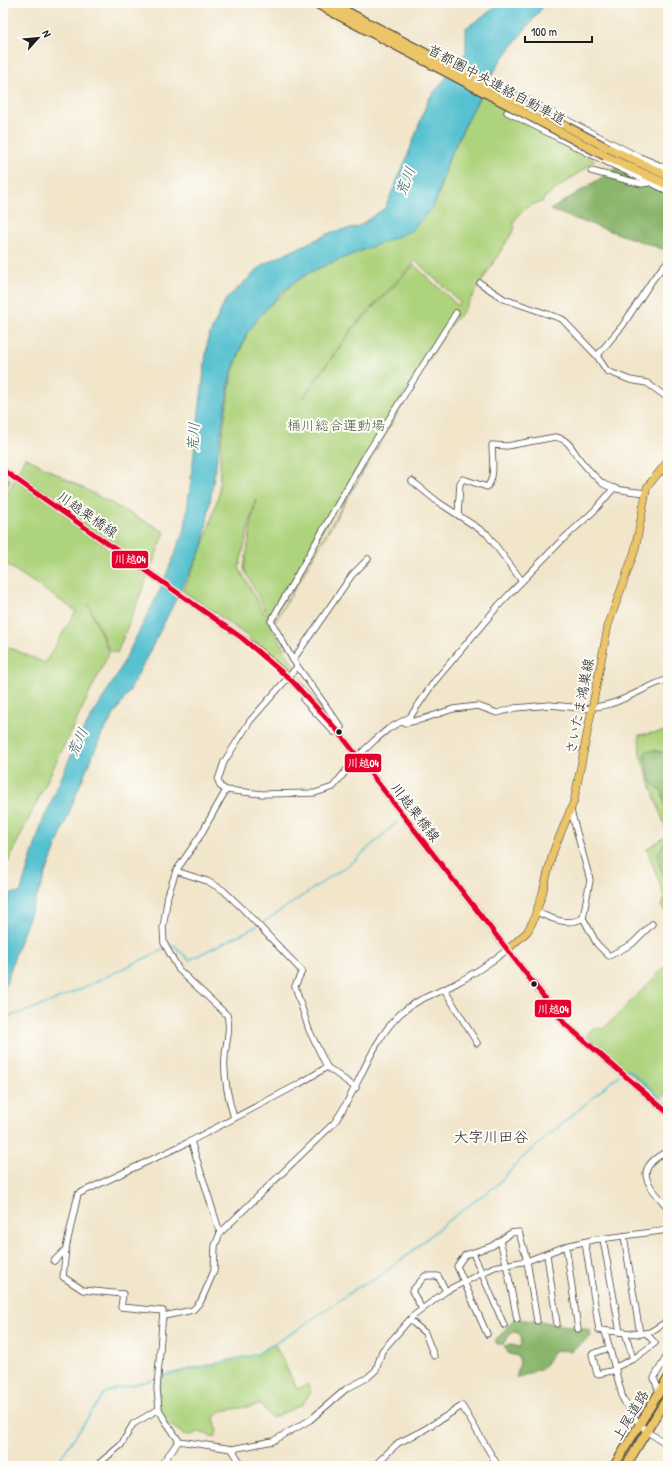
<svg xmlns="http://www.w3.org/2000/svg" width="671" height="1469" viewBox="0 0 671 1469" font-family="'Patrick Hand','Klee One',sans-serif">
	<rect width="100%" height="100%" fill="#fdfcf7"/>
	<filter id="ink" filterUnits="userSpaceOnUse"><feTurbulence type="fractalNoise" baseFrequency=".025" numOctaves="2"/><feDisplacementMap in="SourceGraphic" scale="8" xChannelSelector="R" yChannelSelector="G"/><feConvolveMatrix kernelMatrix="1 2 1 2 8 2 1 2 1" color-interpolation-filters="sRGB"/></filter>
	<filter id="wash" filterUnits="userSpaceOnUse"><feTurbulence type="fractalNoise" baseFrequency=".012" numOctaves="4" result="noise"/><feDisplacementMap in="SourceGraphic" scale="16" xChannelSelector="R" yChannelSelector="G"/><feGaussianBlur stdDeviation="0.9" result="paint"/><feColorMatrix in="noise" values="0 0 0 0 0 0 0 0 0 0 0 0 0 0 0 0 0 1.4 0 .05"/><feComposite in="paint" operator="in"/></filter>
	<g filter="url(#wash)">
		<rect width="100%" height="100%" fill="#f1e5ca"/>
		<!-- green -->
		<g fill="#aed37d" stroke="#65784c" fill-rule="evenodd">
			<path d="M482 92 595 161 544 198 542 202C527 205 519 211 513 224L515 228 462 313 452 323 440 341 273 625 444 331 363 460 271 621 244 569 256 498 239 568 306 688C270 649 226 621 183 591L205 541 219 493 221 443 232 373 248 331 260 313 284 293 297 278 316 266 413 227 436 202 450 156ZM416 261 460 302 458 306 414 265 352 330 303 398 354 326Z"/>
			<polygon points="25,457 165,532 117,653 110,651 88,604 109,653 3,872 3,645 45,663 76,611 3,562 3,505"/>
			<polygon points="668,731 668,915 661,906 665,898 647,849 668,835 640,755 639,735"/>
			<polygon points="668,964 668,1089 660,1098 586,1036 593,1028 603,1029"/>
			<polygon points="274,1343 297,1389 308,1384 311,1392 303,1404 272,1418 260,1405 221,1411 214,1418 217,1430 215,1437 199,1432 191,1435 183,1434 165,1421 159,1409 158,1376 257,1354"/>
		</g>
		<!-- forest -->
		<g fill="#8ab56c" stroke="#536844">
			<polygon points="636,156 668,167 668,251 550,210"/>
			<polygon points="3,475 11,480 3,495"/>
			<path d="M655 750 668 754V820L662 791C648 786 647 766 644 754L647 751Z"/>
			<polygon points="668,837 668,890 656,856"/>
			<polygon points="514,1319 545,1322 590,1330 591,1336 571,1351 555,1350 543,1368 516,1378 520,1362 518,1356 509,1354 504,1346 511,1345 520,1347 522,1339 519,1333 512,1332 503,1344 497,1344 495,1341"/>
		</g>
		<!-- water -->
		<path fill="#56c1d0" stroke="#396e76" d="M499 3H546L499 63 473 109 448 160 434 206 411 231 314 270 295 282 281 293 258 318 246 335 230 377 203 546 130 690 102 734 77 792 17 949 3 993C3 963 0 919 11 893H20L42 823 79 737 116 677 161 588 185 528 208 338 226 299 264 264 332 232 357 227 385 208 406 160 428 100 466 52V28L496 7Z"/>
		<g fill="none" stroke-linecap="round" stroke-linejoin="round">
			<!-- stream -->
			<g stroke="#56c1d0" stroke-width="1.5">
				<polyline points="261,924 354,861 398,821"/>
				<path d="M3 1018C63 1002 118 969 174 945L189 960 257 926"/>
				<polyline points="624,1071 629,1069 662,1099 668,1092"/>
				<polyline points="159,1378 257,1354 297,1330 361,1285 374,1280 409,1254 445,1223 497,1185 520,1160 619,1075"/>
				<polyline points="55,1466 104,1394 112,1390 156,1379"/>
			</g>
		</g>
	</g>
	<g filter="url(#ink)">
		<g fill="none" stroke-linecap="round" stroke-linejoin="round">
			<defs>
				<g id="minor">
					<polyline points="668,169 635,155 518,95 507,112 588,153 668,191"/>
					<polyline points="591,171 642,184 648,183"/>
					<polyline points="480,283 504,299 562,319 597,356 607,371 630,380 647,383 668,398"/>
					<polyline points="597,356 623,325 653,279 668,261"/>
					<polyline points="662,468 668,477"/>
					<polyline points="412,481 438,502 487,534 522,581"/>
					<path d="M458 515 460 483 463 479 487 487C496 477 492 458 492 445L507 446 555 437C570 439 573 452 581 461 587 468 594 476 601 482 612 491 632 491 646 493"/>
					<polyline points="293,660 352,575 368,559"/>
					<polyline points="291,674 297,667"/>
					<polyline points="286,680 250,721 224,762 218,780 220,786 226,790 262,794 315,793 333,787 357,757 375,740 388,729 410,717 434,682 498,606 561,541 595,510 614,488"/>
					<polyline points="304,700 334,732 341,727 293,660 271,621 363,460 456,313"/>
					<path d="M592 707C619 706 641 688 666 680L668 686"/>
					<polyline points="402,722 406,723 423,719 453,709 478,706 497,713 515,708 550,705 592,709"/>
					<path d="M226 790 200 836 176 871 168 895 163 928 164 943 179 970 227 1015C231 1030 226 1041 225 1056 223 1076 228 1098 234 1118"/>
					<polyline points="176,871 207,881 223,890 243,909 302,971 295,986 309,1030 327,1067 356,1088"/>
					<path d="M536 912C552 918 567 927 583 918L590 880 571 811"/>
					<polyline points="583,918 597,944 609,956 632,944 652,924"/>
					<polyline points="444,989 477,1043"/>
					<polyline points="327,1067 299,1084 187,1143 78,1194 66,1248 63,1277 83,1290 123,1294 121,1307 163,1311 157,1389 159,1409 164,1419 179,1441 232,1449 273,1441 310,1420 346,1389 367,1378 376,1370 382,1351 412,1317 446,1291 494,1267 527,1261 566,1246 592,1240 668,1230"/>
					<polyline points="191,1141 220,1233"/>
					<path d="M668 1151C630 1170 649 1185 668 1208"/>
					<polyline points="624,1236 640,1334"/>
					<polyline points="603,1239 620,1332"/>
					<polyline points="500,1241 506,1263 517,1319"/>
					<polyline points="585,1242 599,1330 640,1334 650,1332 668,1321"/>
					<polyline points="566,1246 578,1329"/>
					<polyline points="473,1253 504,1325"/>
					<polyline points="547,1255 557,1324"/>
					<polyline points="54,1261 66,1249"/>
					<polyline points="422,1309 412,1291 425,1276 438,1276 446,1291"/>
					<path d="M164 1316 193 1310 201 1301 214 1271 215 1246 220 1233 334 1123C359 1089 369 1044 400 1014 416 999 435 994 453 985 472 975 490 963 507 950"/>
					<polyline points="410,1320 425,1333 434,1356"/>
					<polyline points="605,1331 623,1399 633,1416 647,1432 668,1444"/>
					<polyline points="625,1332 633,1359"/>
					<polyline points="487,1334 457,1266 465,1255 492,1246 511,1233 519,1232 527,1261 537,1321"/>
					<polyline points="609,1348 592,1354 597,1374 616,1370"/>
					<polyline points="616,1367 635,1358 655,1343 646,1333"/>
					<polyline points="659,1392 654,1378 668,1354"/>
					<polyline points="232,1449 242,1466"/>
					<polyline points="96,1466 121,1445 133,1424 159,1409"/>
					<polyline points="160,1466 179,1441"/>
					<polyline points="374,1466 398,1443 422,1431 462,1406 498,1466"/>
				</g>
				<g id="major">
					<path d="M3 470 242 638C278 664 308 696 337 730L565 1024 668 1113"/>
					<polyline points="507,950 527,932 533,921 542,895 553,852 574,801 608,626 635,550 647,487 668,461"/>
				</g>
				<g id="highway">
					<polyline points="315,3 425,61"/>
					<polyline points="331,3 429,55"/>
					<polyline points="608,148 668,176"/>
					<polyline points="605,156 668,185"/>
					<polyline points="614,1466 668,1378"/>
					<polyline points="626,1466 668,1396"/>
				</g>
			</defs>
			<!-- minor casing -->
			<use href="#minor" stroke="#3c3a36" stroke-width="7"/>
			<!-- major casing -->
			<use href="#major" stroke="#3c3a36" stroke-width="8"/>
			<!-- highway casing -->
			<use href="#highway" stroke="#3c3a36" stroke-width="10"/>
			<!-- minor -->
			<use href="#minor" stroke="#fff" stroke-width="5.5"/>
			<!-- major -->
			<use href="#major" stroke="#ecc569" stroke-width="7"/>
			<!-- highway -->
			<use href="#highway" stroke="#ecc569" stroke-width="8"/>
			<defs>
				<g id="highway-bridge">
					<polyline points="429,55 608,148"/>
					<polyline points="425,61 605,156"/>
				</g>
			</defs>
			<!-- highway-bridge casing -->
			<use href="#highway-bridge" stroke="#3c3a36" stroke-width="10" stroke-linecap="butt"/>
			<!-- highway-bridge -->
			<use href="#highway-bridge" stroke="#ecc569" stroke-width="8"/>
			<defs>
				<polyline id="bus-1" points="3,470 242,638 292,681 337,730 565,1024 668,1113"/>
			</defs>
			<!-- bus-1 casing -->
			<use href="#bus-1" stroke="#fdfcf7" stroke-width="8"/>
			<!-- bus-1 -->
			<use href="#bus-1" stroke="#e4002b" stroke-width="5"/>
		</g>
	</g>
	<!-- markers -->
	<g fill="#1c1c1c" stroke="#fdfcf7" stroke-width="1.5">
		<circle cx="339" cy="732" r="3.5"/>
		<circle cx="534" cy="984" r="3.5"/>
	</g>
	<g text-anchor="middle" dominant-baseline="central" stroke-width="4" stroke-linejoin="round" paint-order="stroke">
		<!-- street labels -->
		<g font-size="14" fill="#1c1c1c" stroke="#fdfcf7">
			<text transform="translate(497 84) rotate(28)">首都圏中央連絡自動車道</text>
			<text transform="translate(88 514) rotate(35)">川越栗橋線</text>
			<text transform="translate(579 706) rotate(-79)">さいたま鴻巣線</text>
			<text transform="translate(416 812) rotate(52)">川越栗橋線</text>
			<text transform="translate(630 1415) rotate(-59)">上尾道路</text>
		</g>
		<!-- park labels -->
		<g font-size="14" fill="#4f5c3e" stroke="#fdfcf7">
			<text x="336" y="424">桶川総合運動場</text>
		</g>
		<!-- water labels -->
		<g font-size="15" font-style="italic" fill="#335e64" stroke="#fdfcf7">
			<text transform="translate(405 181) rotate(-69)">荒川</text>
			<text transform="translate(193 437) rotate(-86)">荒川</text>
			<text transform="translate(77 742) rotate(-65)">荒川</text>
		</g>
		<!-- neighbourhood labels -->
		<g font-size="15" fill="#1c1c1c" stroke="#fdfcf7">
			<text x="491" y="1136">大字川田谷</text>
		</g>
	</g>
	<g stroke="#fdfcf7" stroke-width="1.5">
		<rect x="111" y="550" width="38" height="19" rx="4" fill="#e4002b"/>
		<rect x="344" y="753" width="38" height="20" rx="4" fill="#e4002b"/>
		<rect x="534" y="999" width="38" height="19" rx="4" fill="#e4002b"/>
	</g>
	<g font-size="11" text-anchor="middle" font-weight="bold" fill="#fff">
		<text x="130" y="563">川越04</text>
		<text x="363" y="767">川越04</text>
		<text x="553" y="1013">川越04</text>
	</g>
	<!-- margin -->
	<rect width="671" height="1469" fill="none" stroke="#fdfcf7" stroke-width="16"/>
	<!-- north arrow -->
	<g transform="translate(38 38) rotate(63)" stroke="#fdfcf7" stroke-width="3" paint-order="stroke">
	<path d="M0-3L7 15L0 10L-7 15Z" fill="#1c1c1c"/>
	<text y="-6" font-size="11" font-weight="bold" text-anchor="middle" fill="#1c1c1c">N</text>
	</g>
	<!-- scale -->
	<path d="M525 36v6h67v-6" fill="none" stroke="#1c1c1c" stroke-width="2"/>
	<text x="531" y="36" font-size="12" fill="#1c1c1c" stroke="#fdfcf7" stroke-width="3" paint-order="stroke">100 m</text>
</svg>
